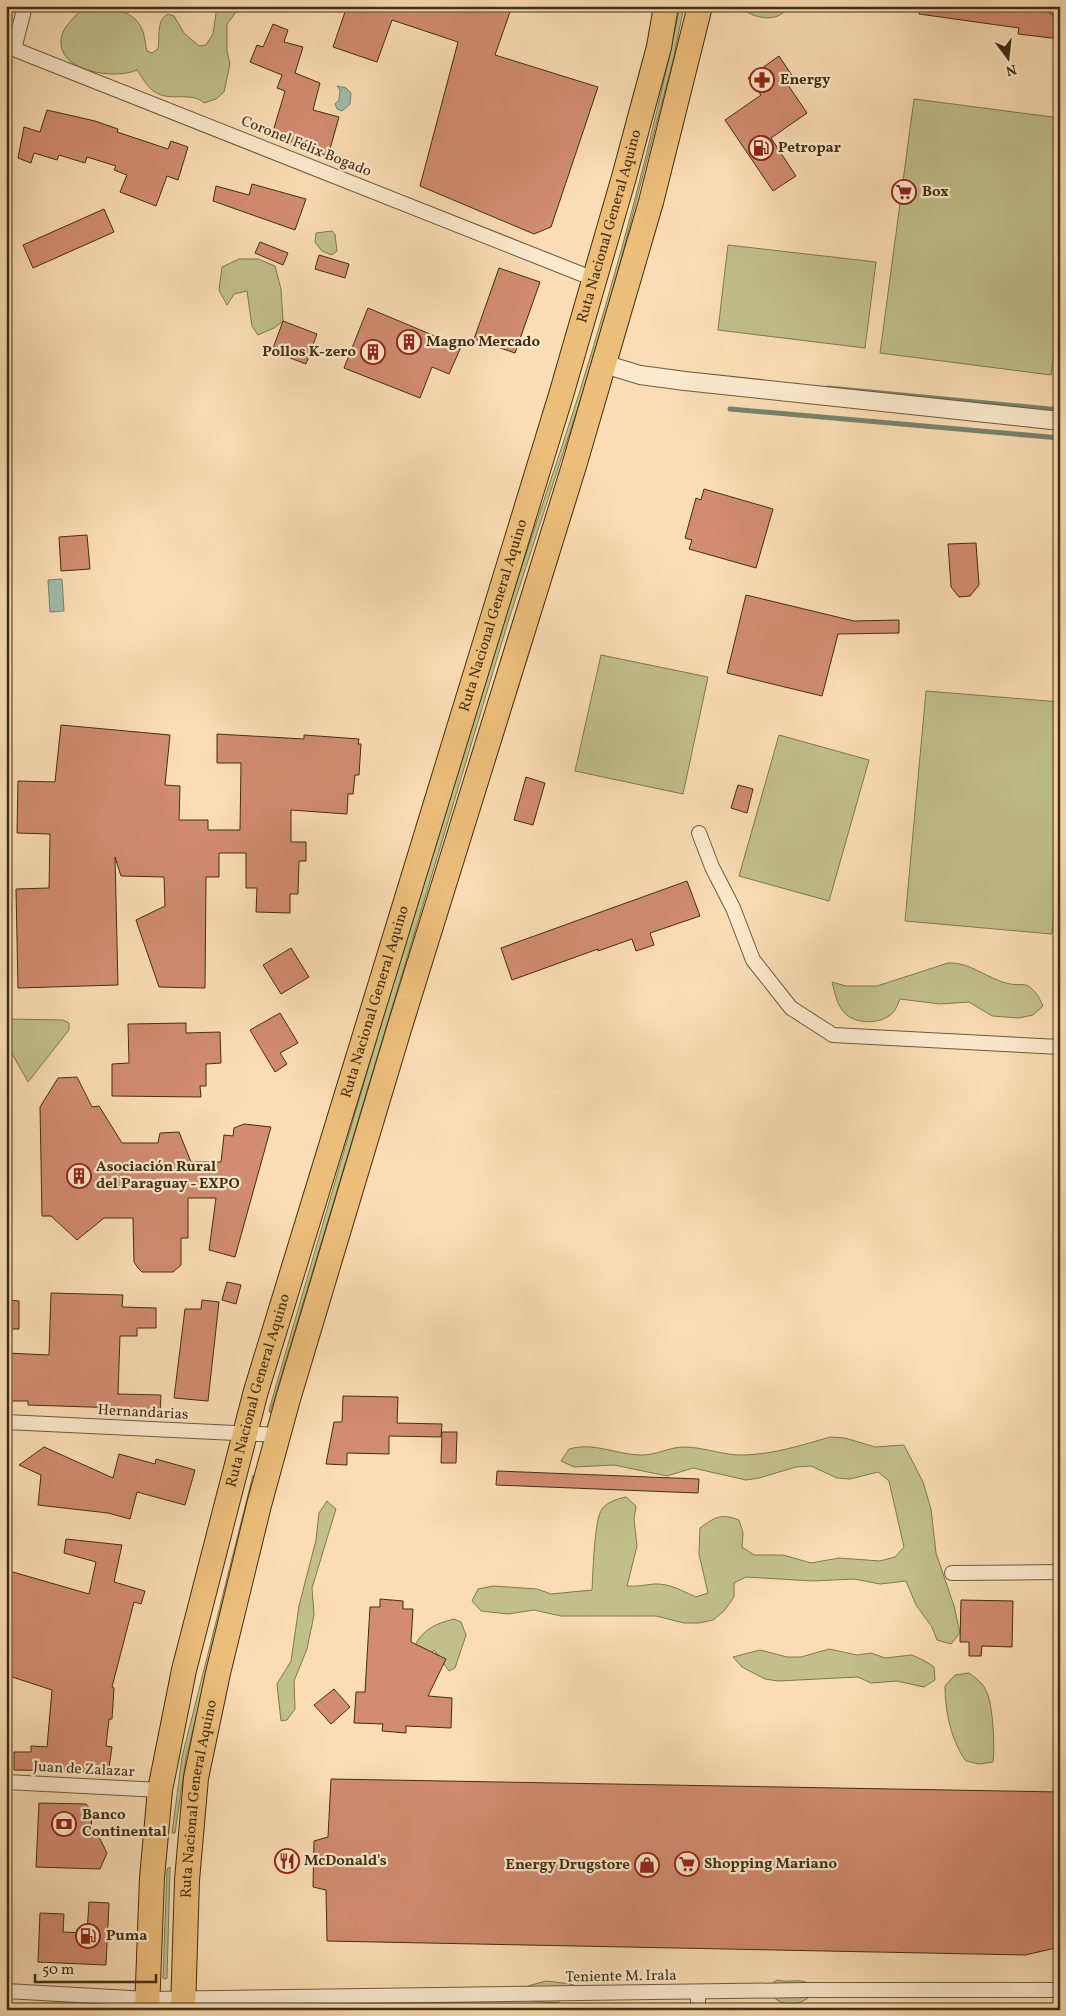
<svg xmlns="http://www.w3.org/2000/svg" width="1066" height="2016" viewBox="0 0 1066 2016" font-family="Vollkorn,serif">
	<rect width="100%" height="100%" fill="#faddb4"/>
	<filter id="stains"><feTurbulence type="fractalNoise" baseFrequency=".004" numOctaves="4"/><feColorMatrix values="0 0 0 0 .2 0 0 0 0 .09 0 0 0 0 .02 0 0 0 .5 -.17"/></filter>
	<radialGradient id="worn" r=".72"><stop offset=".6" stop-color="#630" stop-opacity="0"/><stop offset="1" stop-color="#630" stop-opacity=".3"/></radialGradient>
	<!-- green -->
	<g fill="#c1c08b" stroke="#807750">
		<path d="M95 6C112 8 132 10 141 27 145 34 145 44 147 51L152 53 158 49C160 37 156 20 168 14L174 16 184 33 199 46 206 45 213 34 217 6H237L236 12 227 24V51L230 64 224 92 216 99 204 103C192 91 169 102 155 92 147 87 142 77 137 70 116 80 58 72 61 40 62 27 74 18 82 9Z"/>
		<path d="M680 6H684L674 56 613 290 581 398 508 622 270 1413 269 1410C345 1147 421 883 504 621 528 546 554 472 578 397 618 269 653 138 680 6Z"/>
		<path d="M743 6H787C782 23 755 19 744 10Z"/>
		<polygon points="914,99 1060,118 1060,309 1051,375 880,353"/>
		<polygon points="332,231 335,234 337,251 332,255 322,251 315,242 316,233"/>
		<polygon points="728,245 876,262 865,348 718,330"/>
		<polygon points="239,259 258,259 275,266 281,289 283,321 274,328 258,335 252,326 247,291 234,294 227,305 219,290 222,267"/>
		<polygon points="601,655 708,677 683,794 575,771"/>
		<polygon points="926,691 1060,702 1060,849 1052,934 905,921"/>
		<polygon points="779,735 869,760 829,901 739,876"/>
		<path d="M948 963C971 962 987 979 1010 984 1015 985 1021 984 1026 985 1035 989 1039 997 1043 1006L1033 1015 1019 1018 992 1016 969 1002 940 1004 900 999C898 1003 897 1007 895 1010 885 1025 854 1026 843 1011 836 1003 835 992 832 982L846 986H877Z"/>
		<polygon points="6,1019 63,1020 69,1023 69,1030 28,1082 6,1043"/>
		<path d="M830 1437 845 1438 875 1447 904 1445 923 1482 931 1509 936 1553 954 1606 960 1633 951 1644 937 1640 932 1627 916 1605 906 1581 880 1584 854 1579 813 1581 746 1577 734 1583V1597L724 1611 713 1620 699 1623H684L656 1616H561L534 1610 508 1614 481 1611 472 1601 478 1589 493 1586 537 1589 551 1594 592 1590C593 1575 594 1520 602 1509 607 1502 617 1499 626 1497L636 1506 634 1519 637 1546 627 1586C637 1587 644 1585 654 1584 669 1583 682 1591 696 1597L708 1593 699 1554 700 1528C715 1517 721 1513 739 1520L743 1533 742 1547 754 1555H783L811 1563 839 1558 880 1561 895 1557 904 1547 889 1481 878 1472 850 1479 837 1478 811 1466 796 1467 759 1478 746 1480 693 1468 667 1476 614 1465 574 1467 561 1461 569 1449C594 1442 614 1454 640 1455 654 1456 669 1447 684 1447 704 1447 725 1456 745 1455 774 1454 803 1445 830 1437Z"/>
		<polygon points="253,1475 256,1477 186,1758 175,1833 172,1833 182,1757"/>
		<polygon points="327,1501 336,1509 312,1588 314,1615 307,1649 294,1681 295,1709 287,1720 281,1721 277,1684 291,1661 299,1606 316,1540 319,1513"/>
		<path d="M454 1619 461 1622 466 1635 455 1668 449 1671 434 1650 430 1654 414 1647C423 1629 435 1624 454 1619Z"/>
		<polygon points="829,1649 857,1655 871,1653 885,1658 912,1655 925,1661 934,1667 935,1680 924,1687 897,1681 871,1683 858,1677 778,1681 765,1679 742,1667 733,1657 760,1650 787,1657 801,1657"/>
		<path d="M969 1673C976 1678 984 1684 987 1693 993 1706 995 1748 993 1762L979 1764 966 1761C951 1741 945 1710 945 1686L955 1675Z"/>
		<polygon points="170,1867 167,1978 165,1979 163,1978 167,1869"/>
		<path d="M778 1980C788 1983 796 1979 806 1982L809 1991 808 1998C782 2016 756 1987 778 1980Z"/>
		<polygon points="546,1981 571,1984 581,1988 557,2003 531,2001 521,1991 528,1986"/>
	</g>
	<!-- water -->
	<g fill="#9ebcac" stroke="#78836f">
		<polygon points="337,86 346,88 351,93 350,104 342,111 337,109 335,104 339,100 340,90"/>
		<polygon points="62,579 64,611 50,612 48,580"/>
	</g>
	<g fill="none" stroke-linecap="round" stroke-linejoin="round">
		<!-- stream -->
		<g stroke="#78836f" stroke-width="5">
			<polyline points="828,388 1060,410"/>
			<polyline points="730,409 1060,438"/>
		</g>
	</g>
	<!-- building -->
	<g fill="#d28c71" stroke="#402e14">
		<polygon points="347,6 512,6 495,55 598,87 551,227 534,234 420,186 458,42 392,20 377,62 333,47"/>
		<polygon points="920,6 1051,6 1050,14 1060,15 1060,39 1018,34 1019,28 919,14"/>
		<polygon points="273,24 288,30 284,42 303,47 295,73 320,83 313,110 339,117 328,156 290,145 291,140 272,135 285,91 277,88 282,75 250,62 257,45 263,47"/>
		<polygon points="779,56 795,80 788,85 807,113 771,138 796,176 773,191 725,120 761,95 748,78"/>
		<polygon points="47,110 95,121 118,129 117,132 168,149 171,141 188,147 178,180 167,176 156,206 120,192 127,175 114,170 116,166 87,157 85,163 59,155 57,160 34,153 31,163 18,158 24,127 40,132"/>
		<polygon points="252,184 306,199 295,230 213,201 216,186 249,195"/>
		<polygon points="104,209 114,232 33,268 23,245"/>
		<polygon points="260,242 288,253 283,265 255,253"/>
		<polygon points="319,255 349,264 345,278 315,269"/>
		<polygon points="499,268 540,282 515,353 474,339"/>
		<polygon points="368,308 461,347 449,374 432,367 420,398 344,368"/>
		<polygon points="283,321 317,334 306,364 272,351"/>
		<polygon points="704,489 773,509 756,568 689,549 692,540 685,538 696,498 701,500"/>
		<polygon points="87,535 90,569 61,571 59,537"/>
		<polygon points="976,543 979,585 970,596 959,597 951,587 948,544"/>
		<polygon points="746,595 854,621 899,620 899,633 838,634 822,696 727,673"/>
		<polygon points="61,725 170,735 165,785 180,786 179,820 208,820 208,830 240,830 241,763 217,763 217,734 304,739 304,735 359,739 358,744 361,744 359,775 355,775 353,794 348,794 347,814 291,810 291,842 306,842 306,861 299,861 298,894 290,894 290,913 256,912 257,888 246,888 246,853 219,853 219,877 206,877 205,988 159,987 136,920 165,906 164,877 121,876 115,857 118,985 18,988 16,889 49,888 50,834 17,833 18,781 55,782"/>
		<polygon points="526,777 545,783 533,825 514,820"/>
		<polygon points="738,785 753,789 747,813 731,808"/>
		<polygon points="687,881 700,916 650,933 654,945 636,951 632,939 598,951 598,949 512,980 501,948"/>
		<polygon points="291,948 309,977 281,994 263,965"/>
		<polygon points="280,1013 298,1043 280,1053 287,1064 275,1072 250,1030"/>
		<polygon points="186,1023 186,1033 220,1032 221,1063 206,1064 206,1086 200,1086 201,1097 112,1096 112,1064 129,1063 128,1024"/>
		<polygon points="77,1077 92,1107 99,1106 122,1143 158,1143 160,1133 179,1132 191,1162 221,1162 224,1135 233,1136 234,1128 244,1124 271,1127 235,1257 209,1250 216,1198 188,1198 188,1238 181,1238 181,1265 173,1272 142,1272 138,1268 134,1262 133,1218 104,1218 77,1240 51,1216 42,1216 40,1107 58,1078"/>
		<polygon points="227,1282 241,1285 236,1304 222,1300"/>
		<polygon points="51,1293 123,1295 122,1307 156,1308 156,1328 137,1328 137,1336 120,1336 118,1394 161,1395 160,1414 120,1413 120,1408 28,1405 28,1401 6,1401 6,1353 49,1355"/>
		<polygon points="6,1300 19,1301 19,1329 6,1329"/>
		<polygon points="202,1300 219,1302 208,1401 174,1398 185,1309 201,1309"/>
		<polygon points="343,1396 398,1397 397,1423 442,1424 441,1437 389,1436 389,1454 347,1453 347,1465 326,1464 334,1422 342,1422"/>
		<polygon points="442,1432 457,1432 456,1463 441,1463"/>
		<polygon points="44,1447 113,1478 119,1454 155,1464 156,1459 195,1470 185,1505 137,1492 130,1519 108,1513 38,1505 41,1475 19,1465"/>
		<polygon points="497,1471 699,1479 698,1493 496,1485"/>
		<polygon points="66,1539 122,1545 114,1582 145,1591 141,1604 134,1602 112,1687 114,1688 112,1719 109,1719 106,1746 112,1747 108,1774 80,1771 14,1770 14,1752 31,1752 31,1746 47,1747 52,1690 6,1675 6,1570 89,1594 96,1562 64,1553"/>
		<polygon points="380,1599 403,1601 403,1609 413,1609 411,1642 446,1659 428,1696 452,1698 451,1728 406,1726 406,1733 382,1731 383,1724 354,1723 356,1692 365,1692 370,1607 380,1607"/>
		<polygon points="961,1600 1013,1601 1012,1647 982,1646 981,1656 969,1656 969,1642 960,1642"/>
		<polygon points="334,1689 350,1707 331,1724 314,1705"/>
		<polygon points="331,1779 1060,1792 1060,1947 1025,1955 327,1941 326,1890 313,1887 314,1841 328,1837"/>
		<polygon points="39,1803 86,1804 92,1811 91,1837 99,1837 107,1853 100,1869 36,1867"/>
		<polygon points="89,1902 109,1903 106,1965 38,1962 40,1913 64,1914 63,1932 87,1933"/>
	</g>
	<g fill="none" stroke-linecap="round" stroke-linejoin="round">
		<defs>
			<g id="minor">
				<polyline points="6,46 594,279"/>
				<polyline points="14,49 25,6"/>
				<polyline points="699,833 712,867 733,908 753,960 791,1008 833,1035 1060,1047"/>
				<polyline points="6,1422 278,1435"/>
				<polyline points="952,1573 1060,1572"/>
				<polyline points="6,1782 160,1790"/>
				<polyline points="6,1991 148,1999 809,1990 1060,1990"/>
				<polyline points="698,2010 698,1992"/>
			</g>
			<polyline id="tertiary" points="604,364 640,375 685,381 1060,421"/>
			<g id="trunk">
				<path id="s1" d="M147 2010 152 1878 160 1790 184 1670 256 1391 561 395 624 177 659 47 666 6"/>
				<path id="s2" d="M183 2010 187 1880 196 1778 218 1673 259 1505 288 1399 399 1029 574 466 651 202 700 6"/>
			</g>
		</defs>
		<!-- minor casing -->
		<use href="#minor" stroke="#6e5a3c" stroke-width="16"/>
		<!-- tertiary casing -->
		<use href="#tertiary" stroke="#6e5a3c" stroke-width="20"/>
		<!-- trunk casing -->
		<use href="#trunk" stroke="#402e14" stroke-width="26"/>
		<!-- minor -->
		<use href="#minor" stroke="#fce9ce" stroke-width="14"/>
		<!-- tertiary -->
		<use href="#tertiary" stroke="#fce9ce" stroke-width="18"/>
		<!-- trunk -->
		<use href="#trunk" stroke="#edbe7a" stroke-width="24"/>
	</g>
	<!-- icons -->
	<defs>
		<symbol id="pharmacy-ring" viewBox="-11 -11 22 22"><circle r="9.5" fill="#fce9ce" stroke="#8f2418" stroke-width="1.5"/><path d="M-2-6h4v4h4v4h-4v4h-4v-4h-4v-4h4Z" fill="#8f2418"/></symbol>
		<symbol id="fuel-ring" viewBox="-11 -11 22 22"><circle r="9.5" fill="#fce9ce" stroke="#8f2418" stroke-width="1.5"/><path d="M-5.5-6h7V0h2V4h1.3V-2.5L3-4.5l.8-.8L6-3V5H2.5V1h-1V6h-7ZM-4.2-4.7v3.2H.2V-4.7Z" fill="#8f2418"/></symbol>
		<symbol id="supermarket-ring" viewBox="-11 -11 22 22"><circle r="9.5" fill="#fce9ce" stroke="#8f2418" stroke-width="1.5"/><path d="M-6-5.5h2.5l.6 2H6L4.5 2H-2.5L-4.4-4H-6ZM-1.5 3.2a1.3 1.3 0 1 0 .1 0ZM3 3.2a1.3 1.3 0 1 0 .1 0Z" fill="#8f2418"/></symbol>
		<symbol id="building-ring" viewBox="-11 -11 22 22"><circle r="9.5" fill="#fce9ce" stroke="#8f2418" stroke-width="1.5"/><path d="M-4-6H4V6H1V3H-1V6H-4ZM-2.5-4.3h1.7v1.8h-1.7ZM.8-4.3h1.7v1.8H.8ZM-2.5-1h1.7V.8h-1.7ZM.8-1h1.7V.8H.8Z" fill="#8f2418"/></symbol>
		<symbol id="bank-ring" viewBox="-11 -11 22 22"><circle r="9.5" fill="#fce9ce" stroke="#8f2418" stroke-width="1.5"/><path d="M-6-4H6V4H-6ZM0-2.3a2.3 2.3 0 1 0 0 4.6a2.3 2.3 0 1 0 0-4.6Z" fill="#8f2418"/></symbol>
		<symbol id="restaurant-ring" viewBox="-11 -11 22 22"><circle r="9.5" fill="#fce9ce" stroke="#8f2418" stroke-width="1.5"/><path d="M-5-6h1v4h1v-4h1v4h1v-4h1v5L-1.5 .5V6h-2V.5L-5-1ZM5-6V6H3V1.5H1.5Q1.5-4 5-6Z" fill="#8f2418"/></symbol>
		<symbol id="shop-ring" viewBox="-11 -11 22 22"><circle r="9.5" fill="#fce9ce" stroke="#8f2418" stroke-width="1.5"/><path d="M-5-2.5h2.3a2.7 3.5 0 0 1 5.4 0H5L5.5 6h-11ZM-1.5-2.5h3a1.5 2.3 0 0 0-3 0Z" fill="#8f2418"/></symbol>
	</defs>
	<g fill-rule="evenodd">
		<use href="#pharmacy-ring" x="748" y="66" width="28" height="28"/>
		<use href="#fuel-ring" x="747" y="134" width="28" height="28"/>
		<use href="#supermarket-ring" x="890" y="178" width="28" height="28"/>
		<use href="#building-ring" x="395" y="328" width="28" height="28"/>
		<use href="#building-ring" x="359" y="338" width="28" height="28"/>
		<use href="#building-ring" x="65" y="1162" width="28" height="28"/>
		<use href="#bank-ring" x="50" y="1810" width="28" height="28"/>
		<use href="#restaurant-ring" x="273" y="1847" width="28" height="28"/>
		<use href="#supermarket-ring" x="673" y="1850" width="28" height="28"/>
		<use href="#shop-ring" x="633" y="1851" width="28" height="28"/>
		<use href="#fuel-ring" x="74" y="1922" width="28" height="28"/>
	</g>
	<g text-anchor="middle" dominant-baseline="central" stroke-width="4.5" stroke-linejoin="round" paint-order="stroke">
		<!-- poi labels -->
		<g font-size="15" font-weight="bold" fill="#402e14" stroke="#fce9ce" text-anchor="start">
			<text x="780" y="80">Energy</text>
			<text x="778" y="148">Petropar</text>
			<text x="922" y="192">Box</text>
			<text x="426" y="342">Magno Mercado</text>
			<text x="356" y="352" text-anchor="end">Pollos K-zero</text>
			<text x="96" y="1167">Asociación Rural<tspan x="96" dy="17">del Paraguay - EXPO</tspan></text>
			<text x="82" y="1815">Banco<tspan x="82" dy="17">Continental</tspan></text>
			<text x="304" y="1861">McDonald's</text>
			<text x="704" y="1864">Shopping Mariano</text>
			<text x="630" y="1865" text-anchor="end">Energy Drugstore</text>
			<text x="106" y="1936">Puma</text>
		</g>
		<!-- street labels -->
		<g font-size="15" fill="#402e14" stroke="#fce9ce">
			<text transform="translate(306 147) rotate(22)">Coronel Félix Bogado</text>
			<text stroke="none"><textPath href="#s1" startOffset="1848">Ruta Nacional General Aquino</textPath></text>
			<text stroke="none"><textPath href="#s1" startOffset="1442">Ruta Nacional General Aquino</textPath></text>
			<text stroke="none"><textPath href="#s1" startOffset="1038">Ruta Nacional General Aquino</textPath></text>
			<text stroke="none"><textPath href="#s1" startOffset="632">Ruta Nacional General Aquino</textPath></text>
			<text transform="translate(143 1413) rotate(3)">Hernandarias</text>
			<text transform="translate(84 1770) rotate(3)">Juan de Zalazar</text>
			<text stroke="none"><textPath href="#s2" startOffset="212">Ruta Nacional General Aquino</textPath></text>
			<text transform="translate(621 1977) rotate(-1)">Teniente M. Irala</text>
		</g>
	</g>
	<!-- margin -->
	<rect width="1066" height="2016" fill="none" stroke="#faddb4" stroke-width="25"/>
	<rect x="8" y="8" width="1051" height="2001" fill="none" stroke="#402e14" stroke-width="2.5"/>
	<rect x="12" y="12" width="1041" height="1991" fill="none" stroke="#402e14"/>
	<!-- north arrow -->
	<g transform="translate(1008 58) rotate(165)" stroke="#fce9ce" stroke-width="4" paint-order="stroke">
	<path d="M0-4L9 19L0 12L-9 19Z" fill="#402e14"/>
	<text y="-8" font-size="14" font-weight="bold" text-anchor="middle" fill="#402e14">N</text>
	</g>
	<!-- scale -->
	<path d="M35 1974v8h121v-8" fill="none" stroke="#402e14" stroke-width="2.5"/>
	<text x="42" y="1974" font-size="15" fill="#402e14" stroke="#fce9ce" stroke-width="4" paint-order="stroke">50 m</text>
	<rect width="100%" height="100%" filter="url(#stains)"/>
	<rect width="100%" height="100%" fill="url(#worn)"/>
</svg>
